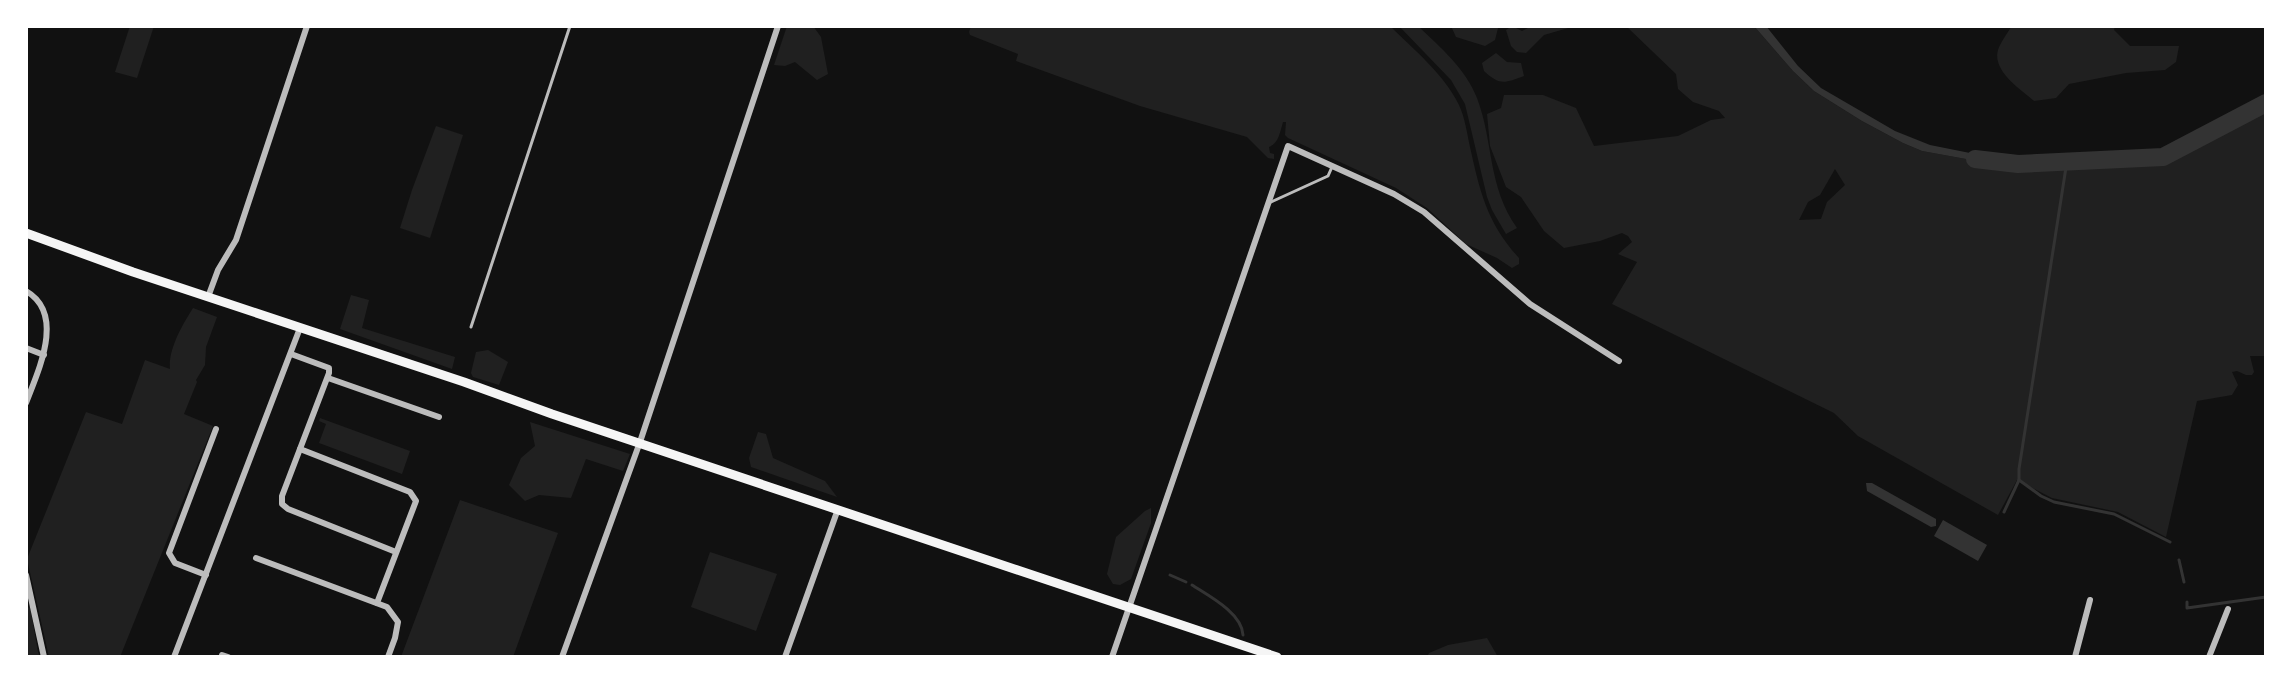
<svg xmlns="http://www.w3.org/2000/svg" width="2292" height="683" viewBox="0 0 2292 683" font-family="'Varela Round',sans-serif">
	<rect width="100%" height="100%" fill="#111"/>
	<!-- green -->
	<g fill="#202020" fill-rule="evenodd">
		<polygon points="130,26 154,26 137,78 115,72"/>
		<polygon points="787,26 813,26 821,37 828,74 817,80 795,62 785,66 774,65"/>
		<path d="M971 26H1390C1414 50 1444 74 1459 105 1465 118 1467 133 1470 147 1480 192 1487 223 1519 258V264L1512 268 1497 258 1466 244 1427 208 1396 188 1288 138 1285 135 1286 122H1283C1280 132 1279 143 1269 147L1270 153 1274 154V159L1268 158 1247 137 1140 106 1016 61 1018 54 970 35 969 32Z"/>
		<path d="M1399 26H1418C1440 47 1466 69 1477 98 1494 143 1487 185 1517 228L1506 234 1492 210 1487 197 1465 104 1451 80Z"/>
		<polygon points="1451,26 1497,26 1498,28 1495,40 1485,46 1456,37"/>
		<polygon points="1512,26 1522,31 1532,26 1575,26 1544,35 1526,53 1517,52 1511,46 1506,30"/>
		<path d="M1626 26H1754L1793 71 1814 91 1862 121 1903 143 1922 151 1999 165 2028 167 2069 163 2156 161 2178 154 2266 107V356H2250L2254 372 2252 375H2246L2237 371 2232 372 2238 385 2232 395 2197 401 2166 537 2118 512 2052 498 2017 480 1998 515 1858 436 1834 413 1612 304 1637 262 1618 254 1632 242 1628 236 1622 233 1600 241 1564 248 1544 231 1521 197 1506 187 1490 146 1487 114 1501 108 1504 95H1543L1576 108 1594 146 1678 136 1711 120 1725 118 1719 111 1693 102 1678 89 1676 74ZM1835 169 1845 185 1827 202 1821 219 1799 220 1808 202 1820 195Z"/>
		<path d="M2029 26H2115L2114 30 2130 46H2179L2176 62 2165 70 2126 73 2069 84 2056 98 2034 101C2020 89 1992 71 1998 50 2000 43 2007 34 2011 27Z"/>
		<path d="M1496 53 1507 62 1521 63 1524 76C1505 83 1500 86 1484 71L1482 63Z"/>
		<polygon points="436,126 463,135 430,238 400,228 412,190"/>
		<polygon points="351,295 369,300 362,328 455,357 452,369 340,329"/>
		<path d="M193 308 217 317 206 347 205 365 196 380 197 382 184 414 213 426 120 657H49L27 559 86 412 122 424 145 360 170 369C168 349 183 324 193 308Z"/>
		<polygon points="488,350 508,362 499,385 473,377 471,373 476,352"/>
		<polygon points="320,418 410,451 402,474 319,443 326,424 319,421"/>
		<polygon points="530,422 630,454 623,471 586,459 571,498 539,495 525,501 509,485 521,458 535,446"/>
		<polygon points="758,432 766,434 773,458 825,481 837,497 751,467 749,458"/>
		<polygon points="460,500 558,533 513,657 401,657"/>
		<polygon points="1151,508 1151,523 1131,579 1120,585 1113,584 1107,574 1116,537 1145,511"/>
		<polygon points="710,552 777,574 756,631 691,607"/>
		<polygon points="30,606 38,652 40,657 26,657 26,610"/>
		<polygon points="1487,638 1498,657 1427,657 1429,653 1448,645"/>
	</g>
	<!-- water -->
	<g fill="#333">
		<polygon points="1754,26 1766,26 1798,66 1821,88 1895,131 1930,145 2000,159 1999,165 1922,151 1903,143 1862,121 1814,91 1793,71"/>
		<polygon points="1866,483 1872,483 1936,519 1936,526 1931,527 1867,491"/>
		<polygon points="1943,520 1987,545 1978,561 1934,536"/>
	</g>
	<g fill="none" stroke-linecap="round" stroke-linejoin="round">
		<!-- stream -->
		<g stroke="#333" stroke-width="3">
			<polyline points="2019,480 2041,496 2054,502 2114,514 2170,542"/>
			<polyline points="2004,512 2019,480 2019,469 2067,161"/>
			<polyline points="2179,560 2184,582"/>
			<polyline points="1170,575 1186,582"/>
			<path d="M1192 585C1209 596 1242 613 1243 635"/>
			<polyline points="2187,602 2187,608 2266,597"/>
		</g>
		<!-- river -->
		<polyline stroke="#333" stroke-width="18" points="1975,159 2018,164 2163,157 2266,103"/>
		<!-- service -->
		<g stroke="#bcbcbc" stroke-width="3">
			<polyline points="1271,202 1328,176 1332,167"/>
			<polyline points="471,327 570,26"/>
		</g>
		<!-- minor -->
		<g stroke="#bcbcbc" stroke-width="6">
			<path d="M26 291C66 314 38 371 26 403"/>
			<polyline points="208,297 218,270 236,240 307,26"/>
			<polyline points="26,348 44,355"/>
			<polyline points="291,354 329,368 329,373 282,496 282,504 288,509 396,552"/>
			<polyline points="328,378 439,417"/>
			<polyline points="300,449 410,492 416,501 377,603"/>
			<polyline points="256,558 387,607 398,622 395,638 388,657"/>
			<polyline points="26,575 44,657"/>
			<polyline points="206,575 175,563 169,553 216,429"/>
			<polyline points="222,655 228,657"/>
			<polyline points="174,657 300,328"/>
			<polyline points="562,657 640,442 778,26"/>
			<polyline points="785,657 838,509"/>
			<polyline points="1112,657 1288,146 1394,194 1424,212 1530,304 1619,361"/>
			<polyline points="2075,657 2090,600"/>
			<polyline points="2209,657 2228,609"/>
		</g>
		<!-- primary -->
		<polyline stroke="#f5f5f5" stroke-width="9" points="26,233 133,272 464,382 552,414 1277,657"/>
	</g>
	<!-- border -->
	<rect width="2292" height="683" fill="none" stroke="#ffffff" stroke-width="56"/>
</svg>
